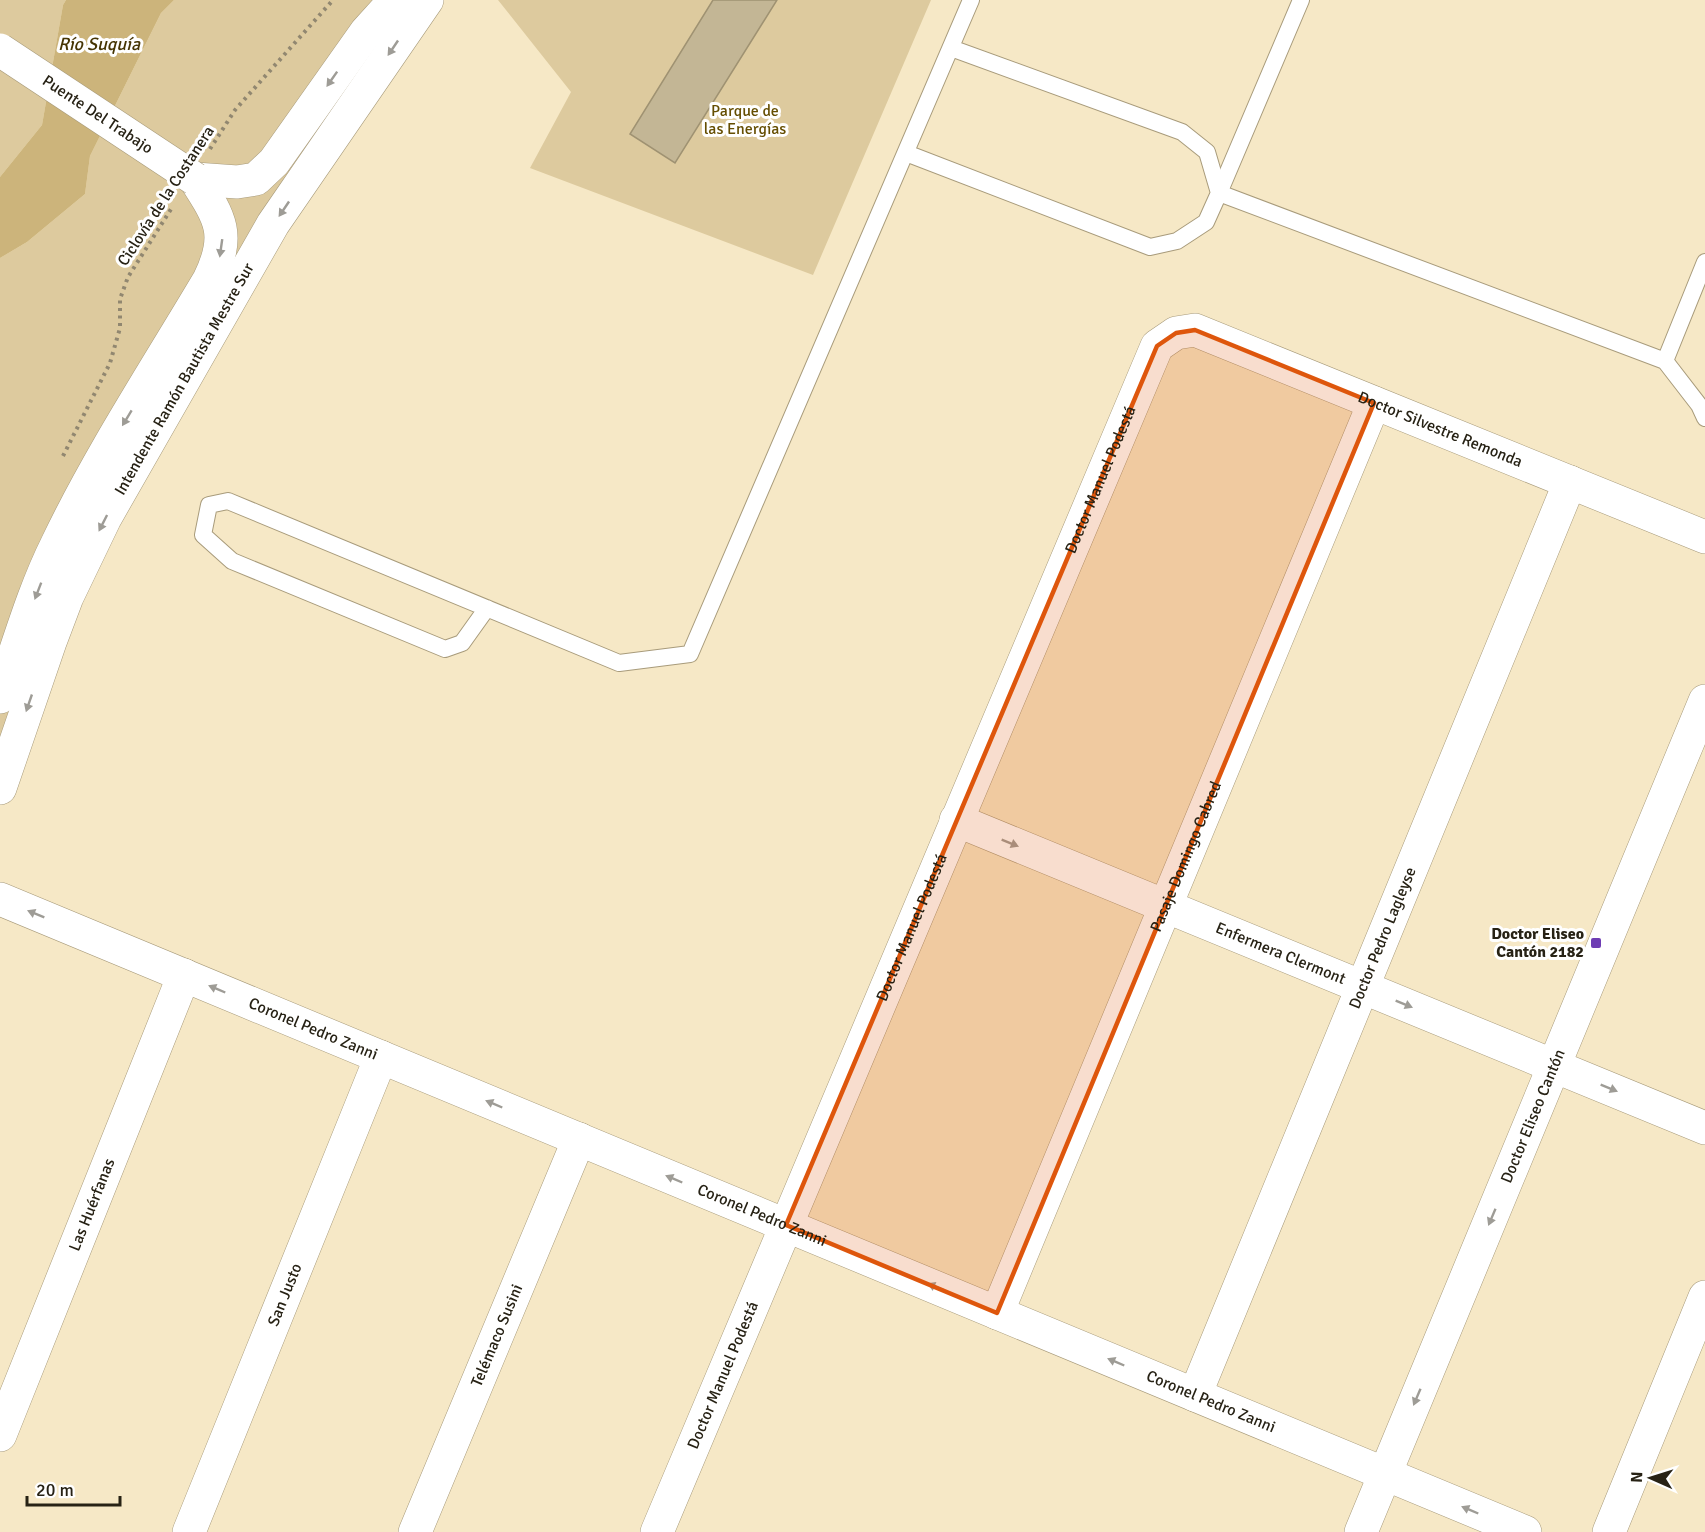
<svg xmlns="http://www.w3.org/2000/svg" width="1705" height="1532" viewBox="0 0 1705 1532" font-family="Signika,sans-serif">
	<rect width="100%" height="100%" fill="#f6e8c6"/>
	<!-- green -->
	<g fill="#ddca9e">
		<polygon points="0,0 66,0 63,5 42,125 0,177"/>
		<polygon points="174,0 427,0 105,518 0,788 0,258 27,242 85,194 90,156 161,13"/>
		<polygon points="498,0 931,0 813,275 530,168 571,92"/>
	</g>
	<!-- water -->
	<polygon fill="#ccb47b" points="66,0 174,0 161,13 90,156 85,194 27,242 0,258 0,177 42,125 63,5"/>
	<!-- building -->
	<polygon fill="#c3b695" stroke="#9f9272" stroke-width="1.5" points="713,0 777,0 675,163 630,134"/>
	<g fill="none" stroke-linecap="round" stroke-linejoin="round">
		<defs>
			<g id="lane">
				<polyline points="1301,0 1219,193 1665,361 1699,405 1705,418"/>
				<polyline points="906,153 1150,247 1177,241 1206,222 1219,193 1207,152 1182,132 951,48"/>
				<polyline points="1665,361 1705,262"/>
				<polyline points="487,608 462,643 445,649 232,561 203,535 209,505 228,501 619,663 690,654 971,0"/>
			</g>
			<g id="street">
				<path id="s1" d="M956 820 1705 1128"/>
				<path id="s2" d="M0 899 1525 1532"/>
				<path id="s3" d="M997 1313 1374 403"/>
				<path id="s4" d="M1195 1395 1570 482"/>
				<path id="s5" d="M0 1435 184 975"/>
				<path id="s6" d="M189 1532 381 1057"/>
				<path id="s7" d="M415 1532 579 1139"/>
				<path id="s8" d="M657 1532 1157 346 1176 333 1195 330 1705 537"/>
				<polyline points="1609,1532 1705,1297"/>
			</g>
			<g id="secondary">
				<path id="s9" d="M1361 1532 1705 701"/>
			</g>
			<g id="primary">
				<polyline points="195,179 237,182 256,179 274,162 366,32 395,0"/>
				<path d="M0 697C18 646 33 592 57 544 100 454 158 366 209 280 231 235 221 219 195 179"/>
				<path id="s10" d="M0 788 50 642 67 597 105 518 273 224 427 0"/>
			</g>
		</defs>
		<!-- lane casing -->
		<use href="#lane" stroke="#a89b7b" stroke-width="18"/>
		<!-- street casing -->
		<use href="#street" stroke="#a89b7b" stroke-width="34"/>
		<!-- secondary casing -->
		<use href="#secondary" stroke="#a89b7b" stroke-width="34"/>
		<!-- primary casing -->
		<use href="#primary" stroke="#a89b7b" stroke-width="34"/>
		<!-- path -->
		<g stroke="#918770" stroke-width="4" stroke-dasharray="3 4.5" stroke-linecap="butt">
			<polyline points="210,149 235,110 333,0"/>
			<polyline points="63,456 110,363 120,328 120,299 128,277 173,206"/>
		</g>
		<!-- lane -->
		<use href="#lane" stroke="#fff" stroke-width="16"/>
		<!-- street -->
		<use href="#street" stroke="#fff" stroke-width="33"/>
		<!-- secondary -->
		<use href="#secondary" stroke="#fff" stroke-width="33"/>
		<!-- primary -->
		<use href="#primary" stroke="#fff" stroke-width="33"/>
		<defs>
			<g id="secondary-bridge">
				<path id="s11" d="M0 50 195 179"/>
			</g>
		</defs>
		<!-- secondary-bridge casing -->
		<use href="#secondary-bridge" stroke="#a89b7b" stroke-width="34" stroke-linecap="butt"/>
		<!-- secondary-bridge -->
		<use href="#secondary-bridge" stroke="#fff" stroke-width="33"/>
	</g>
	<!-- one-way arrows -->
	<defs><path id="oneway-solid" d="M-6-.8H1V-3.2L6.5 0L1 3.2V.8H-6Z" transform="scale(1.5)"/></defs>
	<g fill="#9e9c96">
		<use href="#oneway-solid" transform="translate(393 48) rotate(124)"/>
		<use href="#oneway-solid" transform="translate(332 79) rotate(125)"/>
		<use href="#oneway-solid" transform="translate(284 209) rotate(124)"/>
		<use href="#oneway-solid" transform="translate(221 248) rotate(98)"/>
		<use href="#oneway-solid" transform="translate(127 418) rotate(121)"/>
		<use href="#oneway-solid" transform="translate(103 523) rotate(117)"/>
		<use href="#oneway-solid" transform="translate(38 591) rotate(111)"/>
		<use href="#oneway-solid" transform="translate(29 703) rotate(109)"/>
		<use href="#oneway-solid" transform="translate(1010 843) rotate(22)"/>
		<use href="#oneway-solid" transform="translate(36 914) rotate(-158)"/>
		<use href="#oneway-solid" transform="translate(217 989) rotate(-157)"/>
		<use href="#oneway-solid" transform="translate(1404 1004) rotate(22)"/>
		<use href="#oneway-solid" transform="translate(1609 1088) rotate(22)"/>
		<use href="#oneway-solid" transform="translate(494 1104) rotate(-157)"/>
		<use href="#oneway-solid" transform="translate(674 1179) rotate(-157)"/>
		<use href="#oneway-solid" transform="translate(1492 1217) rotate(113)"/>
		<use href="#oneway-solid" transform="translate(936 1287) rotate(-158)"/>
		<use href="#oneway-solid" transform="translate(1116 1362) rotate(-157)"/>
		<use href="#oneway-solid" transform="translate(1417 1397) rotate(113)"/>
		<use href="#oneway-solid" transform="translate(1470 1510) rotate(-157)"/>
	</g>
	<!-- marked area -->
	<path fill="#de560c" fill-opacity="0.2" stroke="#de560c" stroke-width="4.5" stroke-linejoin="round" d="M1195 330 1374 403 997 1313 786 1225 1157 346 1176 333Z"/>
	<!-- markers -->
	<rect fill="#6e3db4" stroke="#fff" stroke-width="2" x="1590" y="937" width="12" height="12" rx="3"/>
	<g text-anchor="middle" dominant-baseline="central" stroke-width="6" stroke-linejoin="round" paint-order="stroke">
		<!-- park labels -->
		<g font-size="16" fill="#654e02" stroke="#fff">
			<text x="745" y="111">Parque de<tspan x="745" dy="18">las Energías</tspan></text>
		</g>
		<!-- street labels -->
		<g font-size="16" fill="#272215" stroke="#fff">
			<text stroke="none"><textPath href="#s11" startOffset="117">Puente Del Trabajo</textPath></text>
			<text transform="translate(166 196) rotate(-57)">Ciclovía de la Costanera</text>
			<text stroke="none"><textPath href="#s10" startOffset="450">Intendente Ramón Bautista Mestre Sur</textPath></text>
			<text stroke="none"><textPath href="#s8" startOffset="1594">Doctor Silvestre Remonda</textPath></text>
			<text stroke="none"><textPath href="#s8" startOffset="1142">Doctor Manuel Podestá</textPath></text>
			<text stroke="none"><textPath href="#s3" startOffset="494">Pasaje Domingo Cabred</textPath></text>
			<text stroke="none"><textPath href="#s8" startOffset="656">Doctor Manuel Podestá</textPath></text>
			<text stroke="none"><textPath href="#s4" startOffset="494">Doctor Pedro Lagleyse</textPath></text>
			<text stroke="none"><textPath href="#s1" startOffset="351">Enfermera Clermont</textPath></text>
			<text stroke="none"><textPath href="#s2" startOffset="339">Coronel Pedro Zanni</textPath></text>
			<text stroke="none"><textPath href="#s9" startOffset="450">Doctor Eliseo Cantón</textPath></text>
			<text stroke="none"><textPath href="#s5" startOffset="248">Las Huérfanas</textPath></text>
			<text stroke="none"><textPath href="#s2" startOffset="825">Coronel Pedro Zanni</textPath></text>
			<text stroke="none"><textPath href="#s6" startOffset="256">San Justo</textPath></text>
			<text stroke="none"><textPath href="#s7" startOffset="213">Telémaco Susini</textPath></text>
			<text stroke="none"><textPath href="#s8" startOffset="170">Doctor Manuel Podestá</textPath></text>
			<text stroke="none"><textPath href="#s2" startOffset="1311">Coronel Pedro Zanni</textPath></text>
		</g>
		<!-- poi labels -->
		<g font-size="16" font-weight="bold" fill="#272215" stroke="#fff" text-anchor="end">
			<text x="1584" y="934">Doctor Eliseo<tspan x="1584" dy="18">Cantón 2182</tspan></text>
		</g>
		<!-- water labels -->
		<g font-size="18" font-style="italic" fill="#463504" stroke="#fff">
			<text x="99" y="44">Río Suquía</text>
		</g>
	</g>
	<!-- north arrow -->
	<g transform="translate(1651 1478) rotate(273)" stroke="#ffffff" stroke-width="4.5" paint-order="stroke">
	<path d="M0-4.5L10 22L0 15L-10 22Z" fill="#272215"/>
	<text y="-9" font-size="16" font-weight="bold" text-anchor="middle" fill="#272215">N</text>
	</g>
	<!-- scale -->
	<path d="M27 1496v9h93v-9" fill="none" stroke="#272215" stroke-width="3"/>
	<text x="36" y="1496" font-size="18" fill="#272215" stroke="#ffffff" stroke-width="4.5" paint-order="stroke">20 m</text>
</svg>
